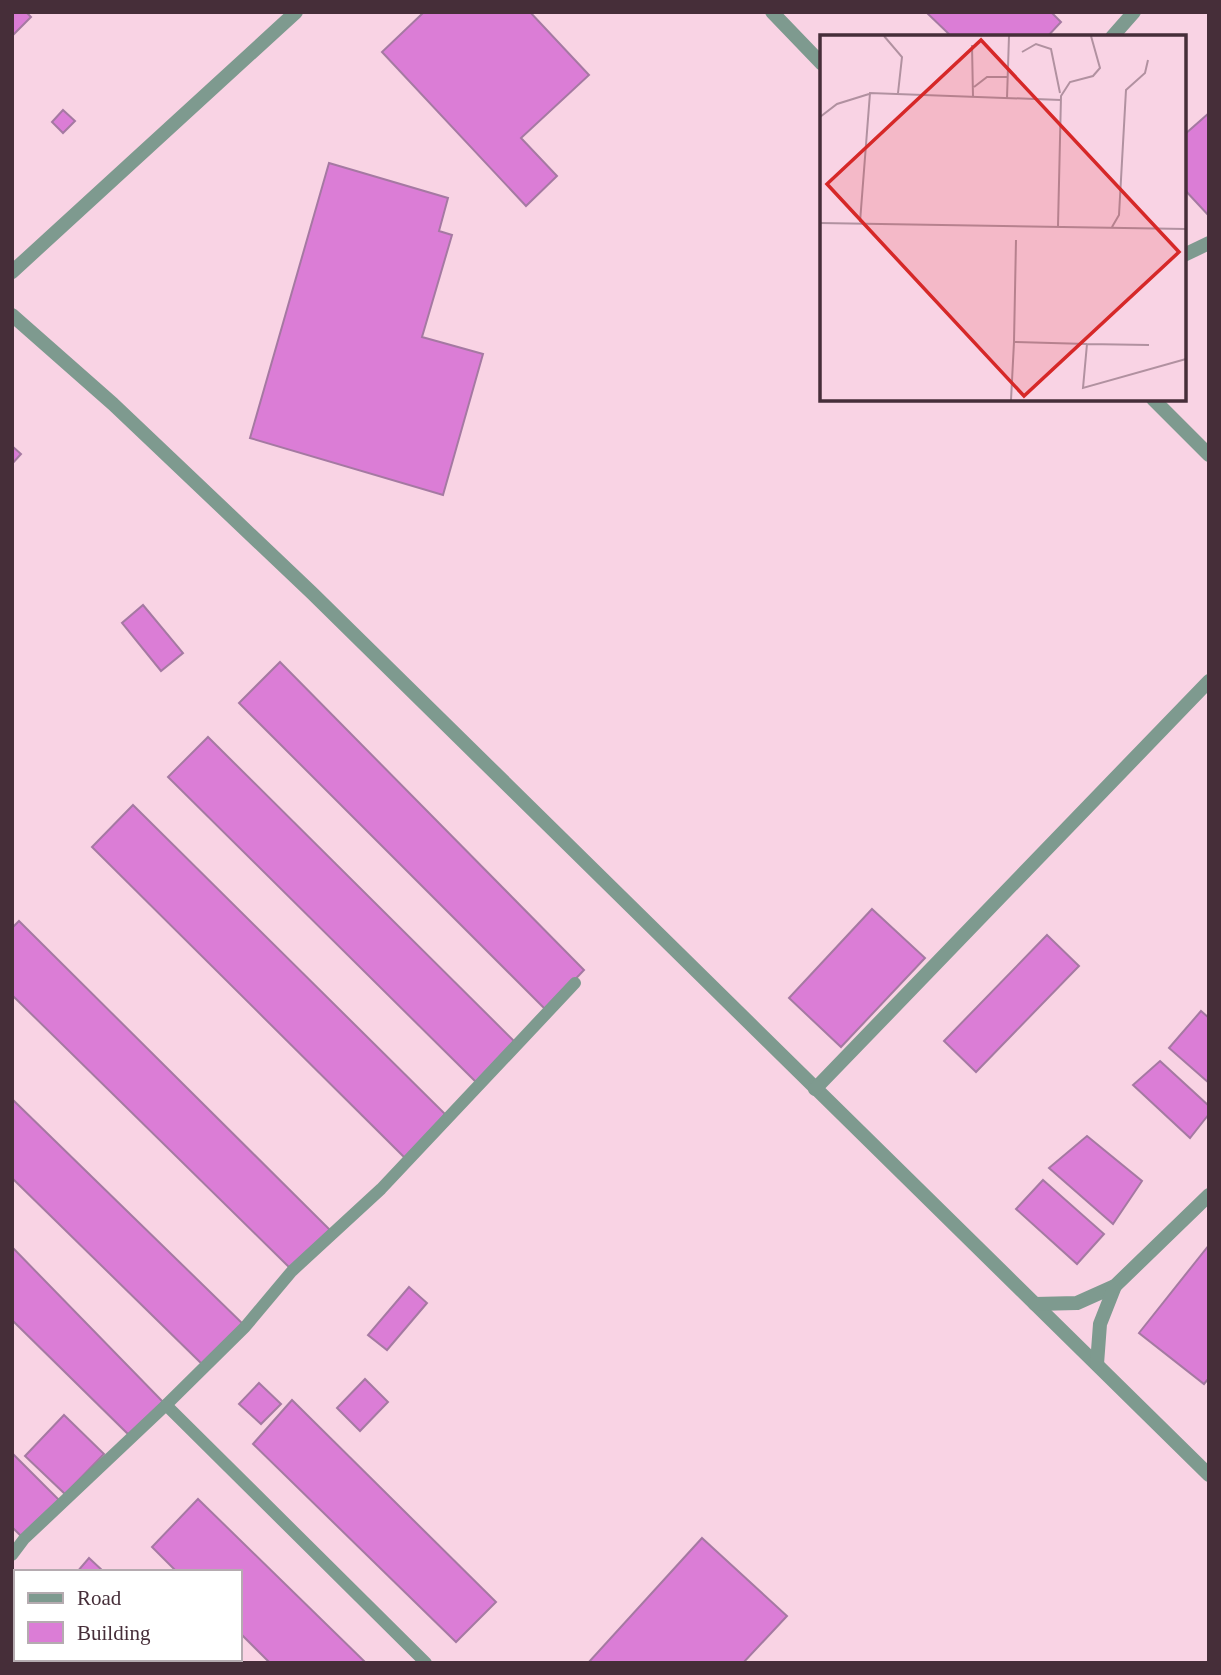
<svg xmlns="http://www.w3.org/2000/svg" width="1221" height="1675" viewBox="0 0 1221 1675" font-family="'Times New Roman',serif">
	<rect width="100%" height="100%" fill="#f9d3e4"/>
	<!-- building -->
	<g fill="#db7dd6" stroke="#a579a2" stroke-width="2">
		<polygon points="12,12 26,12 31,17 12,36"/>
		<polygon points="424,12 530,12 589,75 521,138 557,176 526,206 382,52"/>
		<polygon points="926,12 1051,12 1061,22 1047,37 952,37"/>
		<polygon points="63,110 75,121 63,133 52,122"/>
		<polygon points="1209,113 1209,216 1184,189 1184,135"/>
		<polygon points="329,163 448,198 439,231 452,235 422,337 483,354 443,495 250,438"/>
		<polygon points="12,446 21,454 12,464"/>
		<polygon points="143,605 183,653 161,671 122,623"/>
		<polygon points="280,662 584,970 546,1010 239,703"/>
		<polygon points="208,737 517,1044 478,1084 168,777"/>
		<polygon points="133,805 447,1116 405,1158 92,847"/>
		<polygon points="872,909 925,958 841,1047 789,998"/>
		<polygon points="19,921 330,1230 291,1269 12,995 12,928"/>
		<polygon points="1047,935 1079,966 976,1072 944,1041"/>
		<polygon points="1201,1011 1209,1018 1209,1083 1169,1048"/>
		<polygon points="1160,1061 1209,1106 1209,1114 1190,1138 1133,1085"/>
		<polygon points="12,1099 244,1325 204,1366 12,1178"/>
		<polygon points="1087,1136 1142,1181 1113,1224 1049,1168"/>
		<polygon points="1043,1180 1104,1234 1077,1264 1016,1209"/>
		<polygon points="1209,1245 1209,1378 1204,1384 1139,1333"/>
		<polygon points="12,1247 165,1404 131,1437 12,1320"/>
		<polygon points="409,1287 427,1303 387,1350 368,1335"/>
		<polygon points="365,1379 388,1402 360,1431 337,1408"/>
		<polygon points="259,1383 281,1404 261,1424 239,1404"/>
		<polygon points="292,1400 496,1602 456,1642 253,1444"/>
		<polygon points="64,1415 104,1454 65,1494 25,1456"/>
		<polygon points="12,1453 61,1502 23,1538 12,1527"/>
		<polygon points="198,1499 366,1663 270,1663 240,1633 240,1572 177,1572 152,1547"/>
		<polygon points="702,1538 787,1616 743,1663 588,1663"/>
		<polygon points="89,1558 104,1572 77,1572"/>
	</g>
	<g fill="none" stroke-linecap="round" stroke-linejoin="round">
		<!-- service -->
		<g stroke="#7e9a8f" stroke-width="12">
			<polyline points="166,1405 245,1327 292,1271 381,1189 575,983"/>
			<polyline points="12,1555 24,1539 166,1405 426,1663"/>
		</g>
		<!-- minor -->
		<g stroke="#7e9a8f" stroke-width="14">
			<polyline points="772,12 822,64"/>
			<polyline points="1112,37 1134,12"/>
			<polyline points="1184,255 1209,243"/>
			<polyline points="12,272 296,12"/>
			<polyline points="12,315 113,404 312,593 1209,1475"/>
			<polyline points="1153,399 1209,455"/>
			<polyline points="815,1089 1209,681"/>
			<polyline points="1035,1304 1077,1303 1115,1286 1209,1195"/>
			<polyline points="1097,1364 1100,1324 1115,1286"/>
		</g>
	</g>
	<!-- overview -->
	<g transform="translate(820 35)">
		<rect width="366" height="366" fill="#f9d3e4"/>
		<path fill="none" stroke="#b191a0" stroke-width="2" d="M64 1 82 22 78 58M152 10 153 62M202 17 216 9 231 14 240 58M154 52 167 42H187M187 63 189 1M0 82 17 69 49 59M40 187 50 58 241 65M0 188 366 194M238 191 241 61 250 47 273 41 280 33 271 1M292 192 299 180 306 55 325 38 328 25M194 307 196 205M329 310 267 309 263 353 366 324M191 365 194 307 267 309"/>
		<path fill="#d62828" fill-opacity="0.15" stroke="#d62828" stroke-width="3.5" d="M161 5 359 217 204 361 7 149Z"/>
		<rect width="366" height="366" fill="none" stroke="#462e39" stroke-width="3.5"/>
	</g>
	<!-- border -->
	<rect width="1221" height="1675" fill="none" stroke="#462e39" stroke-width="28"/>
	<!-- legend -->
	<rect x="14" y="1570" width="228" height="91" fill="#ffffff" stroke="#b5abb0" stroke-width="2"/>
	<rect x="28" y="1593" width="35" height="10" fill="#7e9a8f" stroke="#b5abb0" stroke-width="2"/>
	<text x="77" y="1605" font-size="21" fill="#462e39">Road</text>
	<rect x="28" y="1622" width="35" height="21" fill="#db7dd6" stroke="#b5abb0" stroke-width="2"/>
	<text x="77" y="1640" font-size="21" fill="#462e39">Building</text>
</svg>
